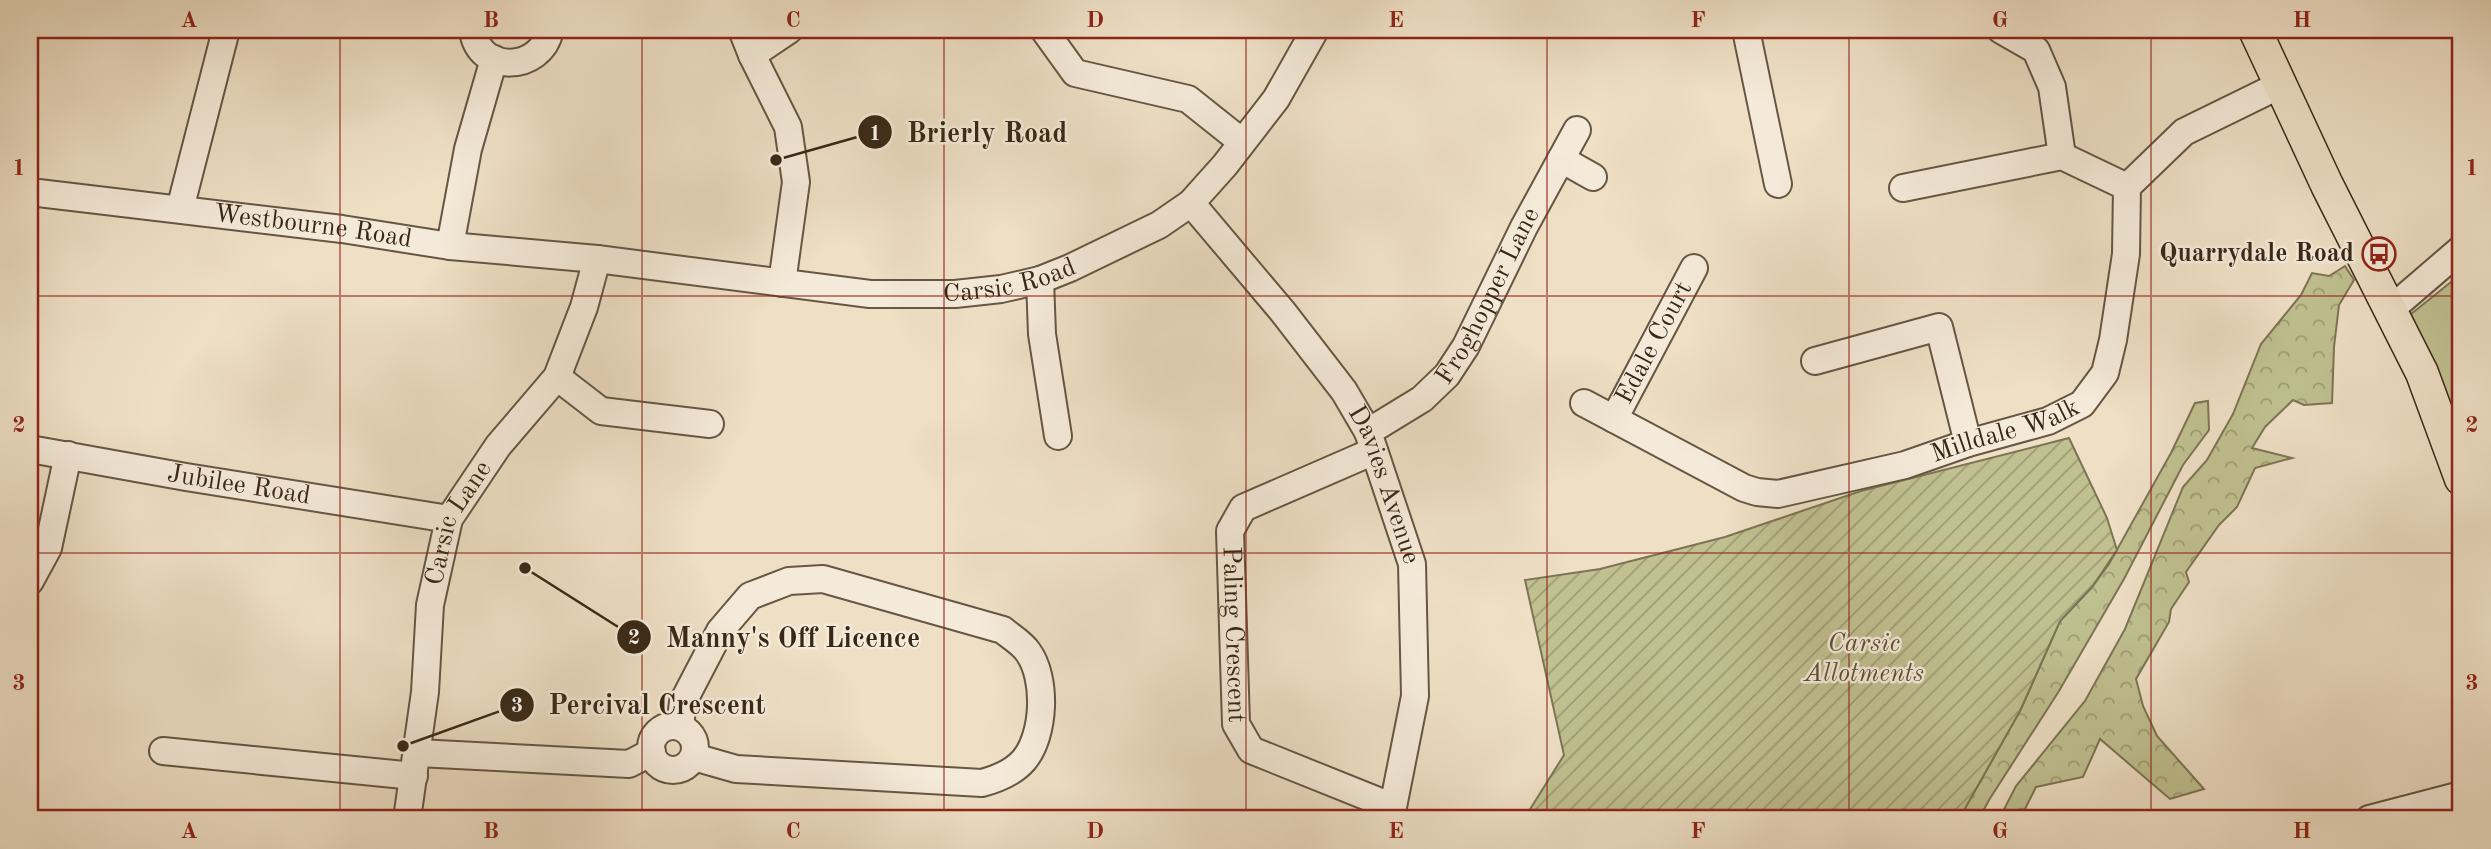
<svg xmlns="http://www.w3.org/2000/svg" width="2491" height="849" viewBox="0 0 2491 849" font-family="'Old Standard TT',serif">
	<defs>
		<pattern id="forest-crowns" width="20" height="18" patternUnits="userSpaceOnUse" patternTransform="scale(1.75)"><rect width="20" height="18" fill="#c0c090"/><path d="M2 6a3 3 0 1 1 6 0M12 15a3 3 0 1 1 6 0" fill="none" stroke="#9d9c75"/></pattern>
		<pattern id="garden-furrows" width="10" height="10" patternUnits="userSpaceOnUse" patternTransform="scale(1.75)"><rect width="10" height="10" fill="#c0c090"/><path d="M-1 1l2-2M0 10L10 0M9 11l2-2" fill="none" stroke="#9d9c75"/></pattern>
	</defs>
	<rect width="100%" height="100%" fill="#eedfc5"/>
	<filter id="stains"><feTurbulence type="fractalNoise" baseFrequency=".00286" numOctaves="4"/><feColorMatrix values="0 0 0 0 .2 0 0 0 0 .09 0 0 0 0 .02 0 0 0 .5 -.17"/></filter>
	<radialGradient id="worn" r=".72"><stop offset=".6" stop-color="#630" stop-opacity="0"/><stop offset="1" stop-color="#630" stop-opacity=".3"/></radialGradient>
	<!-- forest -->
	<g fill="url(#forest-crowns)" stroke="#7c7454" stroke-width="2">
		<polygon points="2345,266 2354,280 2339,305 2334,347 2332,403 2304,405 2293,400 2265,427 2252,448 2292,458 2255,468 2237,507 2219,525 2186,572 2189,582 2171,609 2169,622 2136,679 2143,706 2157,736 2204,789 2170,799 2100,739 2083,777 2036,787 2020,819 1999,819 2016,786 2085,701 2125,629 2183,487 2207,460 2233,414 2261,344 2301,295 2312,273 2329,276"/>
		<polygon points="2208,401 2209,430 2183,465 2124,579 2059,691 1989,800 1979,819 1959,819 2021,709 2060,621 2092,587 2109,564 2171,453 2195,403"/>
	</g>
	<!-- park -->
	<polygon fill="#c0c090" stroke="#7c7454" stroke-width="2" points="2461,274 2461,443 2411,314"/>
	<!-- garden -->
	<polygon fill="url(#garden-furrows)" stroke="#7c7454" stroke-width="2" points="2069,438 2107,518 2117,550 2092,587 2060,621 2020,711 1959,819 1524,819 1564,755 1525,580 1600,569 1725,537 1861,491"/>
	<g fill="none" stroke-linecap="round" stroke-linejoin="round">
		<defs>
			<g id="minor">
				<path d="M473 30C478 74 541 73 550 30"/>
				<polyline points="742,30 752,55 788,127 796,182 782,283"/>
				<polyline points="1044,30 1075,73 1188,99 1242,142"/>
				<polyline points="1746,30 1778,184"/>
				<polyline points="2001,30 2036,50 2052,87 2062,156"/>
				<polyline points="752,55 789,30"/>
				<polyline points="1561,159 1593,177"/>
				<polyline points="1903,188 2062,156 2127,187"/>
				<path id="s1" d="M30 192 342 229 450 246 597 259 870 294H955L1001 289 1040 280 1070 268 1159 225 1191 203 1225 165 1276 99 1315 30"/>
				<path id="s2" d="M1191 203 1283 312 1344 391 1368 432 1412 564 1415 696 1393 807 1386 819"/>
				<polyline points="180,209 226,30"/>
				<polyline points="450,246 468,149 494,59"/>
				<polyline points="1040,280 1042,334 1058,436"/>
				<polyline points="2390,310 2461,249"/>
				<polyline points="1815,361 1939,327 1968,443"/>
				<polyline points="557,377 601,411 710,424"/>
				<path id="s3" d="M1584 403 1744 488 1757 492 1778 494 1905 465 1968 443 2048 421 2082 404 2105 373 2113 340 2126 254 2127 187 2184 132 2280 85"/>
				<path id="s4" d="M1614 419 1694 268"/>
				<path id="s5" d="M1368 432 1422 399 1447 375 1466 346 1524 227 1577 130"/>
				<path id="s6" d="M30 449 186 477 449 519"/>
				<path id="s7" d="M1374 451 1243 508 1230 531 1236 724 1251 750 1393 807"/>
				<polyline points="30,581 48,548 68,455"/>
				<circle cx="673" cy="748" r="22"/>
				<path d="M680 726 683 702 720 631 750 596 789 581 823 579 1003 630C1011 637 1022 643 1028 652 1047 678 1045 735 1024 760 1013 773 997 779 982 783L736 769 694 757"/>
				<polyline points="163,751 414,776"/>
				<polyline points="418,753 629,764 652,752"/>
				<path id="s8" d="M407 819 425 692 430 605 449 519 498 446 557 377 584 307 597 259"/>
				<polyline points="2369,819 2461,795"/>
			</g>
			<polyline id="major" points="2255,30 2327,185 2422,373 2461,479"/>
		</defs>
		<!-- minor casing -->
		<use href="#minor" stroke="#665642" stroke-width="30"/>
		<!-- major casing -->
		<use href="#major" stroke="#382817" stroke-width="35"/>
		<!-- minor -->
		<use href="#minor" stroke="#f4ead9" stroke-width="26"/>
		<!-- major -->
		<use href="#major" stroke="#eedfc5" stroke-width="32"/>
	</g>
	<!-- grid -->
	<path fill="none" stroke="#8f2418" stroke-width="2" stroke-opacity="0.55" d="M340 30V819M642 30V819M944 30V819M1246 30V819M1547 30V819M1849 30V819M2151 30V819M30 296H2461M30 553H2461"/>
	<!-- icons -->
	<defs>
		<symbol id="bus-ring" viewBox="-11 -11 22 22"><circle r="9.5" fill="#f4ead9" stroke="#8f2418" stroke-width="1.5"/><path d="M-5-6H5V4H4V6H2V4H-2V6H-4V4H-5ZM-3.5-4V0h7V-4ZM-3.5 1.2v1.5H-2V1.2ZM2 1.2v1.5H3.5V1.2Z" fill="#8f2418"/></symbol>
	</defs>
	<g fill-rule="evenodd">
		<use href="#bus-ring" x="2360" y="235" width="38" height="38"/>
	</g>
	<g text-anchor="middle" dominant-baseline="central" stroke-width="5" stroke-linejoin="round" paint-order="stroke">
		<!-- street labels -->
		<g font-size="26" fill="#382817" stroke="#f4ead9">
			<text stroke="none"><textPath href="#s1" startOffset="285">Westbourne Road</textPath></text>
			<text stroke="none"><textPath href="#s1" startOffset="987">Carsic Road</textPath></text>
			<text stroke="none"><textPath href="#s5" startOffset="187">Froghopper Lane</textPath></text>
			<text stroke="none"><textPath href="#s4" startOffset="86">Edale Court</textPath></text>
			<text stroke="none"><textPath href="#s3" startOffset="452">Milldale Walk</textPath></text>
			<text stroke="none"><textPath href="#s6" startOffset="212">Jubilee Road</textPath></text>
			<text stroke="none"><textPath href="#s2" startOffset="345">Davies Avenue</textPath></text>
			<text stroke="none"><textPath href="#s8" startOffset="303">Carsic Lane</textPath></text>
			<text stroke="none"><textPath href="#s7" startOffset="273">Paling Crescent</textPath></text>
		</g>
		<!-- poi labels -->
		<g font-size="26" font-weight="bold" fill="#382817" stroke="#f4ead9" text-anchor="end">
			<text x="2354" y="254">Quarrydale Road</text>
		</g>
		<!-- park labels -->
		<g font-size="26" font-style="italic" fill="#5a4e35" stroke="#f4ead9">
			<text x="1864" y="644">Carsic<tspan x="1864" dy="30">Allotments</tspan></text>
		</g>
	</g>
	<!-- callouts -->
	<path fill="none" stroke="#382817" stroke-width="2.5" d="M776 160L875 132M525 568L634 637M403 746L517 705"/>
	<g fill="#382817" stroke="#f4ead9" stroke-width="2.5">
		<circle cx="776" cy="160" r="7"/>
		<circle cx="525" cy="568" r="7"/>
		<circle cx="403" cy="746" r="7"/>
		<circle cx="875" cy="132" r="18"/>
		<circle cx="634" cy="637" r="18"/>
		<circle cx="517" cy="705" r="18"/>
	</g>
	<g font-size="21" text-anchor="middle" font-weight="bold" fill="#fff">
		<text x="875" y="140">1</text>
		<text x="634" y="644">2</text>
		<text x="517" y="712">3</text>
	</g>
	<g font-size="28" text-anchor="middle" font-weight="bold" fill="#382817" stroke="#f4ead9" stroke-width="5" stroke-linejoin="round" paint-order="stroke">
		<text x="987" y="142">Brierly Road</text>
		<text x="793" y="647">Manny's Off Licence</text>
		<text x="657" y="714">Percival Crescent</text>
	</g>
	<!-- margin -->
	<rect width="2491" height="849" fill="none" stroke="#eedfc5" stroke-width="77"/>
	<rect x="38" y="38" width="2414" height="772" fill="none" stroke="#8f2418" stroke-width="2.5"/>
	<g font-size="23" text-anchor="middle" font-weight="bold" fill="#8f2418">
		<text x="189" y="27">A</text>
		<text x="491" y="27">B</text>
		<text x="793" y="27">C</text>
		<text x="1095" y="27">D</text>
		<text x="1396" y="27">E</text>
		<text x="1698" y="27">F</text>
		<text x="2000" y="27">G</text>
		<text x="2302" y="27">H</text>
		<text x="19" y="175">1</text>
		<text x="2472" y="175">1</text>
		<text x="19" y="432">2</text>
		<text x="2472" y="432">2</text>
		<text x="19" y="690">3</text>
		<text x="2472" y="690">3</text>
		<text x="189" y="838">A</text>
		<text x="491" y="838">B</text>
		<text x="793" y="838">C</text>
		<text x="1095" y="838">D</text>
		<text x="1396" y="838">E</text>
		<text x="1698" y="838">F</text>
		<text x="2000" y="838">G</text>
		<text x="2302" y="838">H</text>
	</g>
	<rect width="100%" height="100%" filter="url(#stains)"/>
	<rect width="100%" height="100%" fill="url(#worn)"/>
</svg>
